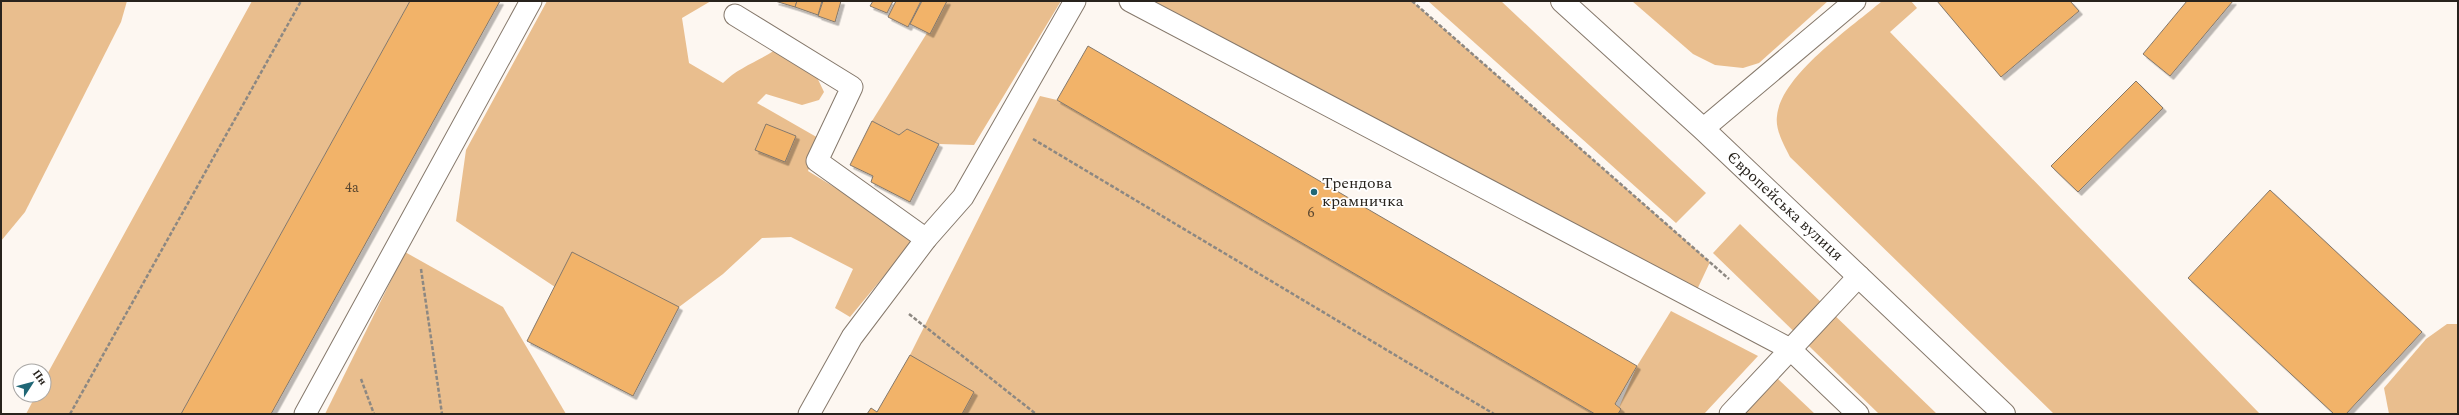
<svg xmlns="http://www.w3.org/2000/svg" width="2459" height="415" viewBox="0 0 2459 415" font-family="Spectral,serif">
	<defs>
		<filter id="shadow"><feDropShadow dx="3.5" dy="3.5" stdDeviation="0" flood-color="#0004"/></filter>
	</defs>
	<rect width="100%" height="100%" fill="#fdf7f1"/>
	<!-- green -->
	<g fill="#e9be8e">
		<polygon points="1,1 127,1 121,22 25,212 1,241"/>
		<polygon points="252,1 410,1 181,414 26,414 36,395 44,395 44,380"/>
		<path d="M547 1H711L682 18 689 63 723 83C737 68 759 61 775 50L814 71 824 92 819 100 802 105 766 94 757 103 820 139 808 171 888 220 913 241 850 317 835 308 853 269 791 237 762 238 723 274 679 307 555 287 456 221 466 150Z"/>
		<polygon points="947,1 1061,1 974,145 939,144 907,129 899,135 872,121"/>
		<polygon points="1150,1 1412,1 1710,262 1695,294"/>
		<polygon points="1428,1 1501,1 1706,193 1676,223"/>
		<polygon points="1632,1 1828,1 1759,63 1743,68 1715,65 1693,54"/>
		<path d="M1882 1H1911L1917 8 1890 32 2260 414H2054L1790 157C1784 145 1775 130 1777 116 1781 75 1852 27 1882 1Z"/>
		<polygon points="1040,96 1057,100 1595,414 962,414 910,355"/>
		<polygon points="1740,224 1937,414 1879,414 1713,253"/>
		<polygon points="405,252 503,307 566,414 325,414"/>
		<polygon points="1671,311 1758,356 1704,414 1616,414 1637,366"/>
		<polygon points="2447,324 2458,324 2458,414 2389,414 2384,388 2426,339"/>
		<polygon points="1776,377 1815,414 1741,414"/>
	</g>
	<!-- building -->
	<g fill="#f2b369" stroke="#84786b" filter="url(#shadow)">
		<polygon points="410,1 500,1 271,414 181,414"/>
		<polygon points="775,1 797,1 795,7"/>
		<polygon points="797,1 822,1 818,15 795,7"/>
		<polygon points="823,1 841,1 835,22 818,16"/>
		<polygon points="873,1 893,1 887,13 870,6"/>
		<polygon points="896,1 921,1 908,27 888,17"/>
		<polygon points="922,1 947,1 930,34 910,24"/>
		<polygon points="1937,1 2070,1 2079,11 2001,77"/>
		<polygon points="2187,1 2233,1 2170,76 2143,54"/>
		<polygon points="1088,46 1637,366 1615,404 1621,409 1618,414 1595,414 1057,100"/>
		<polygon points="2136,81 2163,108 2078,192 2051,166"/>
		<polygon points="872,121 899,135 907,129 939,144 910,202 871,182 873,176 850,165"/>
		<polygon points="766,124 796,136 785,162 755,150"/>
		<polygon points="2270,190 2422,332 2346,414 2334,414 2188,278"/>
		<polygon points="572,252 679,307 633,396 527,341"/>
		<polygon points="910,355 974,392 962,414 867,414 871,408 877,412"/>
	</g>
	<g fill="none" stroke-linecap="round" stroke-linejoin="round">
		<defs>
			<g id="service">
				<polyline points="1130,1 1790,349 1858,414"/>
				<polyline points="735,15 852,87 817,161 926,239"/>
				<polyline points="1703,129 1855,1"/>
				<polyline points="305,414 531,1"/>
				<polyline points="809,414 852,337 926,239 963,197 1075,1"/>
				<polyline points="1730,414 1859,276"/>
			</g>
			<polyline id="secondary" points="1562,1 1703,129 2004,414"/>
		</defs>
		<!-- service casing -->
		<use href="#service" stroke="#85786b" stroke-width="23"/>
		<!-- secondary casing -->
		<use href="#secondary" stroke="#85786b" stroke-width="24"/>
		<!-- path -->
		<g stroke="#8d8882" stroke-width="2.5" stroke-dasharray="4 2" stroke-linecap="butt">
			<polyline points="1412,1 1729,279"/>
			<polyline points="1033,139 1494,414"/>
			<polyline points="421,269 442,414"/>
			<polyline points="909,314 1036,414"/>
			<polyline points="361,379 374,414"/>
			<polyline points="70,414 301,1"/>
		</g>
		<!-- service -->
		<use href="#service" stroke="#fff" stroke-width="21"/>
		<!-- secondary -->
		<use href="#secondary" stroke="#fff" stroke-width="22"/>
	</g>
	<!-- markers -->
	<circle fill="#206776" stroke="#fff" stroke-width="1.5" cx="1314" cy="192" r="4"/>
	<g text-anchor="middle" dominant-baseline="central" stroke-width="3.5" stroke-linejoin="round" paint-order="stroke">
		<!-- number labels -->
		<g font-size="14" fill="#5a4730">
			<text x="352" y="187">4а</text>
			<text x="1311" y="212">6</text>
		</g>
		<!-- poi labels -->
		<g font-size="16" fill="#28231d" stroke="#fff" text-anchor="start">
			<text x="1322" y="183">Трендова<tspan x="1322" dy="18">крамничка</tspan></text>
		</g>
		<!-- street labels -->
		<g font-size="16" fill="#28231d" stroke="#fff">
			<text transform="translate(1785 206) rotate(43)">Європейська вулиця</text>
		</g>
	</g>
	<!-- border -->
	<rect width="2459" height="415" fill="none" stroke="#28231d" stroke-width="4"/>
	<!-- north arrow -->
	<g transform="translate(32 383) rotate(54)"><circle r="19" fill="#ffffff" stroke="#a9a7a5"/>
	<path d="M0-3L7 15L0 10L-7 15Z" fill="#206776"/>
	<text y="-6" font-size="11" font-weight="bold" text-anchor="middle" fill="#28231d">Пн</text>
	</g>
</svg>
